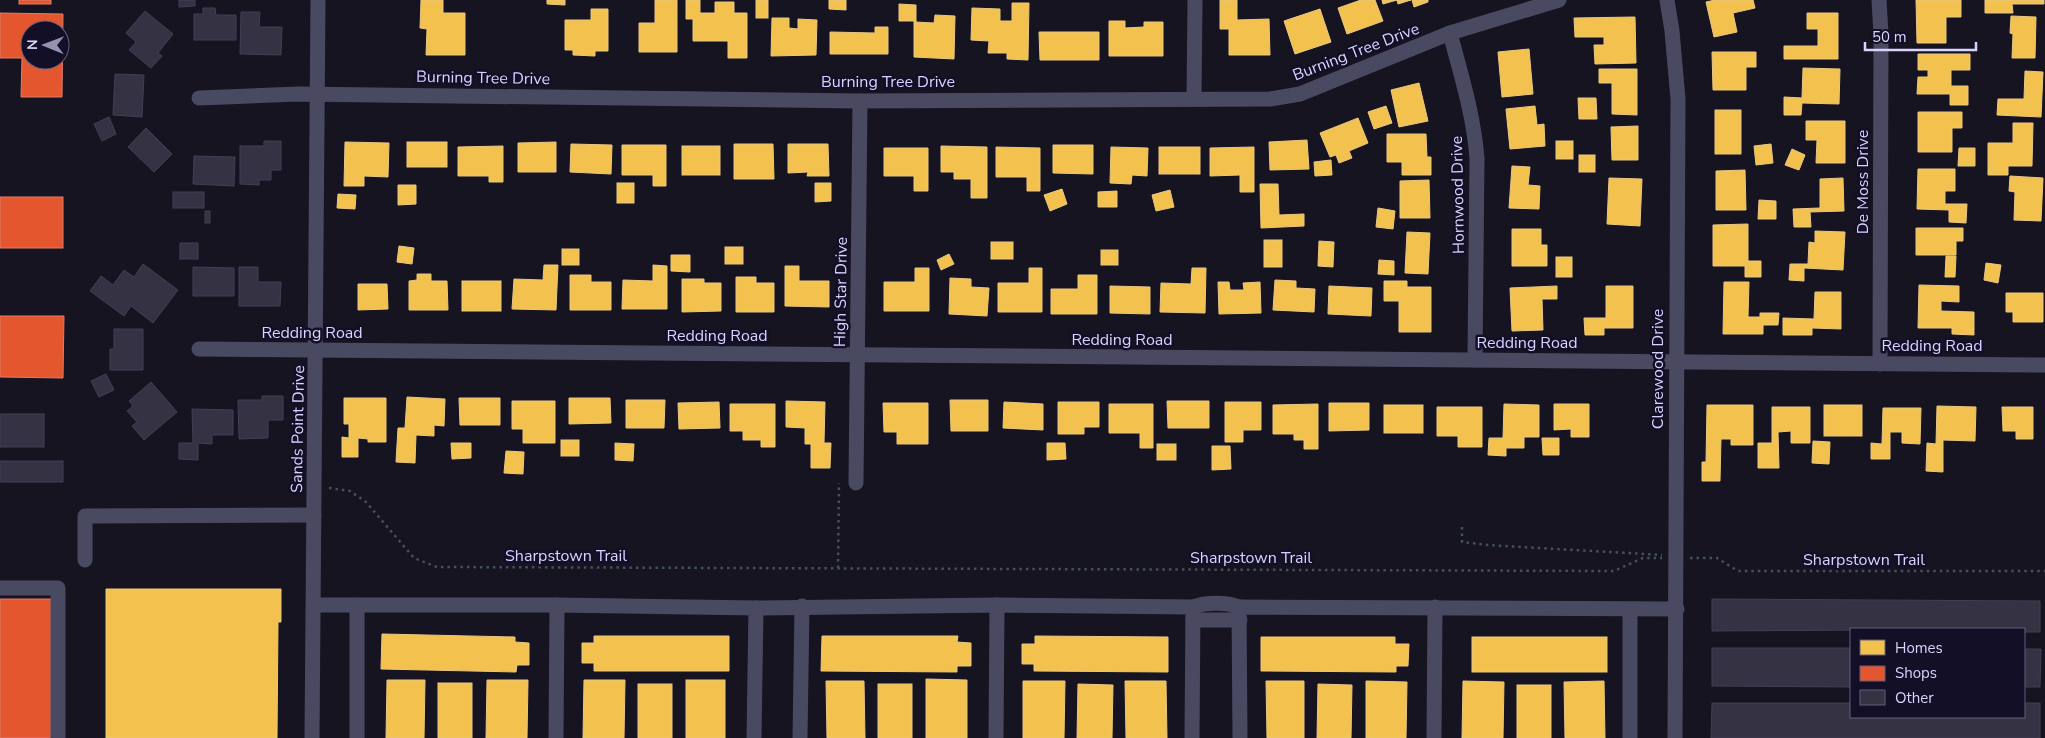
<svg xmlns="http://www.w3.org/2000/svg" width="2045" height="738" viewBox="0 0 2045 738" font-family="'Nunito Sans',sans-serif">
	<rect width="100%" height="100%" fill="#161421"/>
	<!-- homes -->
	<g fill="#f2c14e" stroke="#eac783">
		<polygon points="421,0 443,0 443,13 465,13 465,55 426,55 427,29 420,28"/>
		<polygon points="547,0 565,0 565,5 547,4"/>
		<polygon points="655,0 677,0 677,52 639,52 639,23 655,23"/>
		<polygon points="686,0 700,0 700,13 715,13 715,2 734,2 734,13 747,13 747,58 728,58 728,41 693,41 693,19 686,19"/>
		<rect x="756" y="0" width="12" height="18"/>
		<polygon points="829,0 846,0 846,10 829,9"/>
		<polygon points="1220,0 1237,0 1237,20 1269,19 1270,55 1229,55 1229,29 1220,29"/>
		<polygon points="1361,0 1375,0 1383,21 1347,34 1338,8"/>
		<polygon points="1382,0 1411,0 1398,4 1397,0 1383,4"/>
		<polygon points="1412,0 1428,0 1428,2 1414,7"/>
		<polygon points="1715,0 1753,0 1755,8 1733,13 1737,32 1714,37 1706,2"/>
		<polygon points="1916,0 1961,0 1961,17 1946,17 1946,43 1917,43"/>
		<polygon points="1985,0 2044,0 2044,4 2012,4 2013,13 1985,13"/>
		<polygon points="1012,3 1029,3 1028,60 1007,59 1007,53 988,53 989,41 971,40 972,8 1000,9 1000,21 1012,21"/>
		<polygon points="899,4 916,5 916,22 934,23 935,15 955,16 954,59 914,57 914,21 899,21"/>
		<polygon points="591,9 608,9 608,51 595,51 595,56 573,55 573,50 565,50 565,20 591,20"/>
		<polygon points="1320,9 1331,42 1295,54 1284,21"/>
		<polygon points="1807,13 1838,13 1838,59 1784,59 1784,46 1818,46 1818,29 1807,29"/>
		<polygon points="2011,16 2036,17 2035,58 2012,58 2013,34 2010,33"/>
		<polygon points="1635,17 1636,63 1595,64 1594,45 1604,45 1604,37 1575,37 1574,18"/>
		<polygon points="772,18 789,18 789,28 798,29 798,19 817,20 816,55 771,56"/>
		<polygon points="1109,21 1125,21 1125,28 1144,27 1144,22 1163,22 1163,56 1109,56"/>
		<polygon points="875,27 888,27 888,54 830,54 830,32 875,33"/>
		<polygon points="1039,32 1099,32 1099,60 1040,60"/>
		<polygon points="1529,49 1533,94 1502,97 1498,52"/>
		<polygon points="1712,52 1756,52 1756,67 1746,67 1746,90 1713,90"/>
		<polygon points="1918,54 1970,54 1970,70 1951,70 1951,86 1968,86 1968,105 1950,105 1950,94 1917,94 1918,77 1928,77 1928,70 1918,70"/>
		<polygon points="1803,68 1840,69 1839,104 1802,103 1801,115 1784,115 1784,97 1802,98"/>
		<polygon points="1599,69 1637,69 1637,115 1612,114 1612,83 1599,83"/>
		<polygon points="2025,71 2043,72 2041,117 1997,115 1998,99 2024,99"/>
		<polygon points="1419,83 1428,121 1399,127 1391,90"/>
		<polygon points="1578,98 1596,98 1597,119 1579,119"/>
		<polygon points="1386,106 1392,123 1374,129 1368,112"/>
		<polygon points="1535,106 1537,125 1544,124 1545,146 1510,149 1506,109"/>
		<rect x="1715" y="110" width="26" height="44"/>
		<polygon points="1918,112 1962,112 1962,128 1952,128 1952,152 1918,152"/>
		<polygon points="1358,118 1368,143 1349,151 1352,158 1339,163 1336,155 1330,157 1320,133"/>
		<polygon points="1806,121 1845,121 1845,163 1816,163 1817,140 1806,140"/>
		<polygon points="2013,123 2033,123 2032,166 2008,166 2008,175 1988,175 1988,143 2013,143"/>
		<polygon points="1638,126 1638,160 1612,160 1611,127"/>
		<polygon points="1387,134 1426,134 1427,157 1431,157 1431,175 1402,175 1402,162 1387,162"/>
		<polygon points="1307,140 1309,169 1270,170 1269,142"/>
		<rect x="1556" y="141" width="17" height="18"/>
		<polygon points="345,142 389,143 388,177 364,176 364,186 344,186"/>
		<rect x="407" y="142" width="40" height="25"/>
		<polygon points="556,142 556,172 518,172 518,143"/>
		<polygon points="571,144 612,145 611,174 570,172"/>
		<polygon points="734,144 773,144 774,179 734,179"/>
		<polygon points="788,144 828,144 829,176 807,176 808,172 788,173"/>
		<polygon points="1771,144 1773,163 1756,165 1754,146"/>
		<polygon points="622,145 666,145 666,186 653,186 653,175 622,175"/>
		<polygon points="1053,145 1093,145 1093,174 1053,173"/>
		<polygon points="503,146 503,182 489,182 489,176 458,176 458,147"/>
		<rect x="682" y="146" width="38" height="29"/>
		<polygon points="941,146 987,147 987,198 971,198 971,179 954,179 954,172 941,172"/>
		<polygon points="996,147 1040,148 1040,191 1027,191 1027,177 996,177"/>
		<polygon points="1111,147 1148,148 1147,176 1132,175 1131,184 1110,183"/>
		<rect x="1159" y="147" width="41" height="27"/>
		<polygon points="1254,147 1254,192 1240,192 1240,175 1210,176 1210,148"/>
		<polygon points="884,148 928,148 928,191 914,191 914,176 884,176"/>
		<polygon points="1959,148 1975,148 1975,166 1958,166"/>
		<polygon points="1792,149 1805,155 1799,170 1785,165"/>
		<rect x="1579" y="155" width="16" height="17"/>
		<polygon points="1331,160 1332,175 1315,176 1314,162"/>
		<polygon points="1512,166 1530,167 1528,185 1540,186 1539,209 1509,208"/>
		<polygon points="1918,169 1955,169 1955,191 1945,191 1945,204 1967,204 1966,223 1949,222 1949,210 1917,209"/>
		<polygon points="1745,170 1746,210 1716,210 1716,171"/>
		<polygon points="2010,176 2043,178 2041,221 2014,220 2015,192 2009,191"/>
		<polygon points="1609,178 1642,179 1640,226 1607,224"/>
		<polygon points="1843,178 1844,211 1810,212 1811,227 1794,227 1793,209 1820,208 1820,179"/>
		<polygon points="1429,180 1430,218 1400,218 1400,181"/>
		<rect x="617" y="183" width="17" height="20"/>
		<polygon points="815,183 831,183 831,201 815,202"/>
		<polygon points="1260,184 1278,184 1279,215 1304,214 1304,226 1261,228"/>
		<polygon points="398,185 416,185 416,204 398,205"/>
		<polygon points="1062,189 1067,204 1050,211 1044,195"/>
		<polygon points="1170,190 1174,207 1156,211 1152,195"/>
		<polygon points="1117,191 1117,207 1098,207 1098,192"/>
		<polygon points="338,194 356,195 355,209 337,208"/>
		<polygon points="1759,200 1776,201 1776,219 1758,219"/>
		<polygon points="1378,208 1395,211 1393,229 1376,227"/>
		<polygon points="1748,224 1748,261 1761,261 1761,277 1745,277 1745,266 1713,266 1713,225"/>
		<polygon points="1916,228 1963,228 1963,241 1956,241 1956,255 1916,255"/>
		<polygon points="1512,229 1541,229 1541,245 1547,245 1547,266 1512,266"/>
		<polygon points="1815,231 1845,232 1843,270 1804,268 1804,281 1789,280 1790,264 1808,264 1809,242 1815,243"/>
		<polygon points="1407,232 1430,233 1428,274 1405,273"/>
		<rect x="1264" y="240" width="18" height="27"/>
		<polygon points="1319,241 1334,242 1333,267 1318,266"/>
		<rect x="991" y="242" width="22" height="17"/>
		<polygon points="399,246 414,248 412,264 397,262"/>
		<rect x="725" y="247" width="18" height="17"/>
		<rect x="562" y="249" width="17" height="16"/>
		<rect x="1101" y="250" width="17" height="15"/>
		<polygon points="949,254 954,264 941,270 937,260"/>
		<polygon points="671,255 690,255 690,272 671,271"/>
		<polygon points="1946,256 1956,256 1955,277 1945,277"/>
		<rect x="1556" y="257" width="16" height="20"/>
		<polygon points="1379,260 1394,261 1394,275 1378,274"/>
		<polygon points="1986,263 2001,265 1998,283 1984,280"/>
		<polygon points="544,265 558,265 556,310 512,309 514,279 543,280"/>
		<polygon points="653,265 667,266 667,309 622,309 623,280 653,281"/>
		<polygon points="785,266 799,266 799,281 829,281 829,307 785,306"/>
		<polygon points="915,268 929,268 929,311 884,311 884,282 915,282"/>
		<polygon points="1029,268 1042,268 1042,312 998,312 998,283 1029,283"/>
		<polygon points="1192,268 1206,268 1205,313 1160,312 1161,283 1191,284"/>
		<polygon points="417,274 431,274 431,281 447,281 448,310 409,310 409,281 417,280"/>
		<polygon points="570,275 591,275 591,282 611,282 611,310 570,310"/>
		<polygon points="1078,275 1097,275 1097,314 1051,314 1051,289 1078,289"/>
		<polygon points="736,277 756,277 756,283 774,283 774,312 736,312"/>
		<polygon points="950,278 971,279 971,287 989,288 987,316 949,314"/>
		<polygon points="682,279 704,279 704,283 721,283 721,311 682,312"/>
		<polygon points="1275,280 1296,281 1296,288 1315,289 1314,312 1273,310"/>
		<rect x="462" y="281" width="39" height="30"/>
		<polygon points="1384,281 1407,281 1407,287 1431,287 1431,332 1399,332 1399,301 1384,301"/>
		<polygon points="1218,282 1229,282 1230,290 1244,290 1243,283 1260,282 1261,313 1219,314"/>
		<polygon points="1724,282 1749,282 1748,317 1760,317 1760,313 1779,313 1778,325 1763,325 1763,334 1723,334"/>
		<polygon points="358,284 387,284 388,309 358,310"/>
		<polygon points="1919,285 1959,286 1959,302 1941,301 1941,311 1974,312 1974,335 1952,334 1952,328 1918,328"/>
		<polygon points="1110,286 1150,287 1150,314 1110,313"/>
		<polygon points="1329,286 1372,288 1371,316 1328,314"/>
		<polygon points="1557,286 1557,299 1542,299 1543,330 1512,331 1510,288"/>
		<polygon points="1606,286 1633,286 1633,328 1604,328 1604,335 1585,335 1584,318 1606,318"/>
		<polygon points="1815,292 1841,292 1841,329 1812,328 1812,335 1783,335 1783,318 1814,319"/>
		<polygon points="2006,293 2043,293 2043,322 2013,322 2013,312 2006,312"/>
		<polygon points="407,397 445,399 444,426 434,425 434,436 416,435 415,463 396,462 398,428 405,428"/>
		<polygon points="344,398 386,398 386,442 368,442 368,439 358,438 358,457 342,457 342,437 349,438 349,424 344,424"/>
		<polygon points="459,398 500,398 500,425 460,425"/>
		<polygon points="569,398 610,398 611,423 569,424"/>
		<polygon points="626,400 665,400 664,428 626,428"/>
		<polygon points="950,400 988,400 988,431 951,431"/>
		<polygon points="512,401 555,401 555,443 523,443 523,429 512,429"/>
		<polygon points="786,401 825,402 824,443 831,443 830,468 811,468 811,444 805,444 805,428 786,427"/>
		<polygon points="1167,401 1209,401 1209,428 1168,428"/>
		<polygon points="719,402 720,428 679,429 678,403"/>
		<polygon points="1004,402 1043,404 1043,430 1003,428"/>
		<polygon points="1058,402 1099,402 1099,427 1084,427 1084,434 1058,434"/>
		<polygon points="1225,402 1261,402 1261,430 1243,430 1243,442 1225,442"/>
		<polygon points="883,403 928,403 928,444 897,444 897,432 884,432"/>
		<polygon points="1329,403 1369,403 1369,430 1329,431"/>
		<polygon points="730,404 775,404 775,447 761,447 761,440 743,440 743,431 730,431"/>
		<polygon points="1109,404 1153,404 1153,448 1140,448 1140,433 1109,433"/>
		<polygon points="1318,404 1318,449 1304,449 1304,440 1294,440 1294,434 1273,434 1273,405"/>
		<polygon points="1504,404 1539,405 1539,437 1524,437 1524,448 1506,448 1506,456 1488,455 1489,438 1503,438"/>
		<polygon points="1554,404 1589,404 1589,437 1571,437 1571,429 1554,430"/>
		<rect x="1384" y="405" width="39" height="28"/>
		<polygon points="1707,405 1753,405 1753,445 1731,445 1731,439 1721,439 1720,481 1702,481 1702,462 1706,462"/>
		<rect x="1824" y="405" width="38" height="31"/>
		<polygon points="1937,406 1976,407 1975,441 1943,440 1943,472 1926,471 1927,443 1936,444"/>
		<polygon points="1437,407 1482,407 1482,447 1458,447 1458,436 1437,436"/>
		<polygon points="1772,407 1810,407 1810,443 1791,443 1791,431 1778,432 1779,468 1758,468 1758,443 1772,443"/>
		<polygon points="2002,407 2033,407 2033,439 2016,439 2016,431 2003,431"/>
		<polygon points="1883,408 1921,408 1920,444 1902,443 1902,432 1890,432 1890,459 1871,459 1871,443 1882,444"/>
		<polygon points="1542,438 1559,438 1559,455 1543,455"/>
		<rect x="561" y="440" width="18" height="16"/>
		<polygon points="1813,441 1830,442 1829,464 1812,463"/>
		<polygon points="451,443 471,443 471,458 452,459"/>
		<polygon points="615,443 634,444 633,461 615,460"/>
		<polygon points="1047,443 1065,443 1066,459 1047,460"/>
		<rect x="1157" y="444" width="19" height="16"/>
		<polygon points="1212,446 1230,446 1231,469 1212,470"/>
		<polygon points="506,451 524,452 523,474 504,473"/>
		<polygon points="106,589 281,589 281,622 278,622 277,738 106,738"/>
		<polygon points="382,634 515,637 515,642 529,643 529,665 517,665 516,672 381,669"/>
		<polygon points="594,636 729,636 729,671 594,671 594,663 582,663 582,643 594,643"/>
		<polygon points="822,636 958,636 957,642 971,643 971,666 957,666 957,672 821,671"/>
		<polygon points="1035,636 1168,637 1168,672 1034,671 1034,664 1022,664 1022,644 1035,644"/>
		<polygon points="1261,637 1395,637 1395,644 1409,644 1408,666 1396,666 1396,672 1261,671"/>
		<rect x="1472" y="637" width="135" height="35"/>
		<polygon points="926,679 967,680 967,738 926,738"/>
		<polygon points="387,680 425,680 424,738 386,738"/>
		<polygon points="487,680 528,680 527,738 486,738"/>
		<polygon points="584,680 625,680 624,738 583,738"/>
		<rect x="686" y="680" width="39" height="58"/>
		<polygon points="826,681 864,681 865,738 827,738"/>
		<polygon points="1023,681 1065,681 1064,738 1023,738"/>
		<polygon points="1125,681 1166,681 1167,738 1126,738"/>
		<polygon points="1266,681 1304,681 1304,738 1267,738"/>
		<polygon points="1366,681 1407,682 1406,738 1366,738"/>
		<polygon points="1463,681 1504,682 1503,738 1462,738"/>
		<polygon points="1604,681 1605,738 1565,738 1564,682"/>
		<rect x="438" y="683" width="34" height="55"/>
		<rect x="638" y="684" width="34" height="54"/>
		<rect x="878" y="684" width="34" height="54"/>
		<polygon points="1078,684 1113,685 1112,738 1077,738"/>
		<polygon points="1318,684 1352,685 1351,738 1317,738"/>
		<rect x="1517" y="685" width="34" height="53"/>
	</g>
	<!-- shops -->
	<g fill="#e4572e" stroke="#e17c6d" fill-rule="evenodd">
		<rect x="19" y="0" width="32" height="4"/>
		<path d="M0 13 63 14 62 97H21L22 58H0ZM30 30H60V60H30Z"/>
		<rect x="0" y="197" width="63" height="51"/>
		<polygon points="0,316 64,316 63,378 0,377"/>
		<rect x="0" y="599" width="51" height="139"/>
	</g>
	<!-- building -->
	<g fill="#343243" stroke="#433f54">
		<polygon points="179,0 195,0 195,6 179,7"/>
		<polygon points="203,8 215,8 216,15 236,15 236,40 194,40 194,14 203,14"/>
		<polygon points="145,11 173,34 158,53 162,56 151,68 129,50 136,42 126,33"/>
		<polygon points="241,12 260,12 259,27 282,27 281,55 240,54"/>
		<polygon points="115,74 144,75 142,117 113,115"/>
		<polygon points="109,117 116,134 102,141 94,124"/>
		<polygon points="146,128 172,154 154,172 128,147"/>
		<polygon points="264,141 281,141 281,170 271,170 271,180 259,180 259,185 240,184 240,146 264,146"/>
		<polygon points="194,156 235,157 234,186 193,184"/>
		<rect x="173" y="192" width="31" height="16"/>
		<rect x="205" y="211" width="5" height="12"/>
		<rect x="180" y="243" width="18" height="16"/>
		<polygon points="143,264 178,290 153,323 131,306 124,316 90,291 101,276 113,285 124,270 134,277"/>
		<polygon points="193,267 234,268 234,296 193,296"/>
		<polygon points="239,267 258,267 258,282 281,282 280,306 239,306"/>
		<polygon points="114,329 143,329 143,370 110,370 110,349 114,349"/>
		<polygon points="106,374 114,390 99,397 91,381"/>
		<polygon points="151,382 177,412 144,440 132,426 137,422 127,411 133,406 129,401"/>
		<polygon points="262,396 283,396 283,420 268,420 268,438 239,439 238,400 262,400"/>
		<polygon points="192,409 233,410 233,435 212,435 212,444 198,443 198,460 179,459 179,443 193,443"/>
		<rect x="0" y="414" width="44" height="33"/>
		<rect x="0" y="461" width="63" height="21"/>
		<polygon points="1712,599 2040,601 2040,632 2024,632 2024,629 1712,631"/>
		<polygon points="1712,648 1851,648 1851,687 1712,686"/>
		<polygon points="2024,649 2041,649 2040,687 2024,687"/>
		<polygon points="1712,703 1851,703 1851,717 2024,717 2024,703 2040,703 2040,738 1711,738"/>
	</g>
	<g fill="none" stroke-linecap="round" stroke-linejoin="round">
		<!-- path -->
		<g stroke="#44505f" stroke-width="2.5" stroke-dasharray="2.5 4" stroke-linecap="butt">
			<polyline points="329,488 350,491 366,502 414,558 437,567 1614,571 1643,558 1662,558"/>
			<polyline points="1462,527 1462,542 1487,545 1662,555"/>
			<polyline points="1690,558 1717,558 1738,571 2045,571"/>
			<polyline points="838,568 839,483"/>
		</g>
		<!-- minor -->
		<g stroke="#4a4962" stroke-width="15">
			<polyline points="1667,0 1672,31 1678,99 1675,738"/>
			<polyline points="1879,0 1881,34 1880,364"/>
			<path d="M1450 33C1461 75 1474 116 1477 159L1475 360"/>
			<polyline points="199,98 298,94 860,101 1270,99 1300,94 1450,33 1559,0"/>
			<polyline points="1194,98 1195,0"/>
			<polyline points="199,349 2045,365"/>
			<polyline points="856,483 860,101"/>
			<polyline points="85,560 85,516 314,515"/>
			<polyline points="0,588 58,588 58,738"/>
			<polyline points="314,605 357,605"/>
			<path d="M1193 607C1206 602 1227 602 1239 607"/>
			<polyline points="756,608 997,605 1193,607 1192,738"/>
			<polyline points="1193,620 1240,620"/>
			<polyline points="312,738 318,0"/>
			<polyline points="357,738 357,605 557,605 756,608 754,738"/>
			<polyline points="556,738 557,605"/>
			<polyline points="800,738 802,606"/>
			<polyline points="996,738 997,605"/>
			<polyline points="1240,738 1239,607 1677,609"/>
			<polyline points="1434,738 1435,607"/>
			<polyline points="1630,738 1630,609"/>
		</g>
	</g>
	<g text-anchor="middle" dominant-baseline="central" stroke-width="5" stroke-linejoin="round" paint-order="stroke">
		<!-- street labels -->
		<g font-size="16" fill="#d9d4ff" stroke="#130f26">
			<text transform="translate(1356 52) rotate(-21)">Burning Tree Drive</text>
			<text transform="translate(483 78) rotate(1)">Burning Tree Drive</text>
			<text x="888" y="82">Burning Tree Drive</text>
			<text transform="translate(1863 182) rotate(-90)">De Moss Drive</text>
			<text transform="translate(1458 195) rotate(-91)">Hornwood Drive</text>
			<text transform="translate(841 292) rotate(-89)">High Star Drive</text>
			<text x="312" y="333">Redding Road</text>
			<text x="717" y="336">Redding Road</text>
			<text x="1122" y="340">Redding Road</text>
			<text x="1527" y="343">Redding Road</text>
			<text x="1932" y="346">Redding Road</text>
			<text transform="translate(1658 369) rotate(-90)">Clarewood Drive</text>
			<text transform="translate(298 429) rotate(-89)">Sands Point Drive</text>
			<text x="566" y="556">Sharpstown Trail</text>
			<text x="1251" y="558">Sharpstown Trail</text>
			<text x="1864" y="560">Sharpstown Trail</text>
		</g>
	</g>
	<!-- legend -->
	<rect x="1850" y="628" width="175" height="90" fill="#130f26" stroke="#625e7d"/>
	<rect x="1860" y="640" width="25" height="15" fill="#f2c14e" stroke="#625e7d"/>
	<text x="1895" y="653" font-size="15" fill="#d9d4ff">Homes</text>
	<rect x="1860" y="666" width="25" height="15" fill="#e4572e" stroke="#625e7d"/>
	<text x="1895" y="678" font-size="15" fill="#d9d4ff">Shops</text>
	<rect x="1860" y="690" width="25" height="15" fill="#343243" stroke="#625e7d"/>
	<text x="1895" y="703" font-size="15" fill="#d9d4ff">Other</text>
	<!-- north arrow -->
	<g transform="translate(45 45) rotate(271)"><circle r="24" fill="#130f26" stroke="#625e7d"/>
	<path d="M0-4L9 19L0 12L-9 19Z" fill="#9591b1"/>
	<text y="-8" font-size="14" font-weight="bold" text-anchor="middle" fill="#d9d4ff">N</text>
	</g>
	<!-- scale -->
	<path d="M1865 42v8h111v-8" fill="none" stroke="#d9d4ff" stroke-width="2.5"/>
	<text x="1872" y="42" font-size="15" fill="#d9d4ff" stroke="#130f26" stroke-width="4" paint-order="stroke">50 m</text>
</svg>
